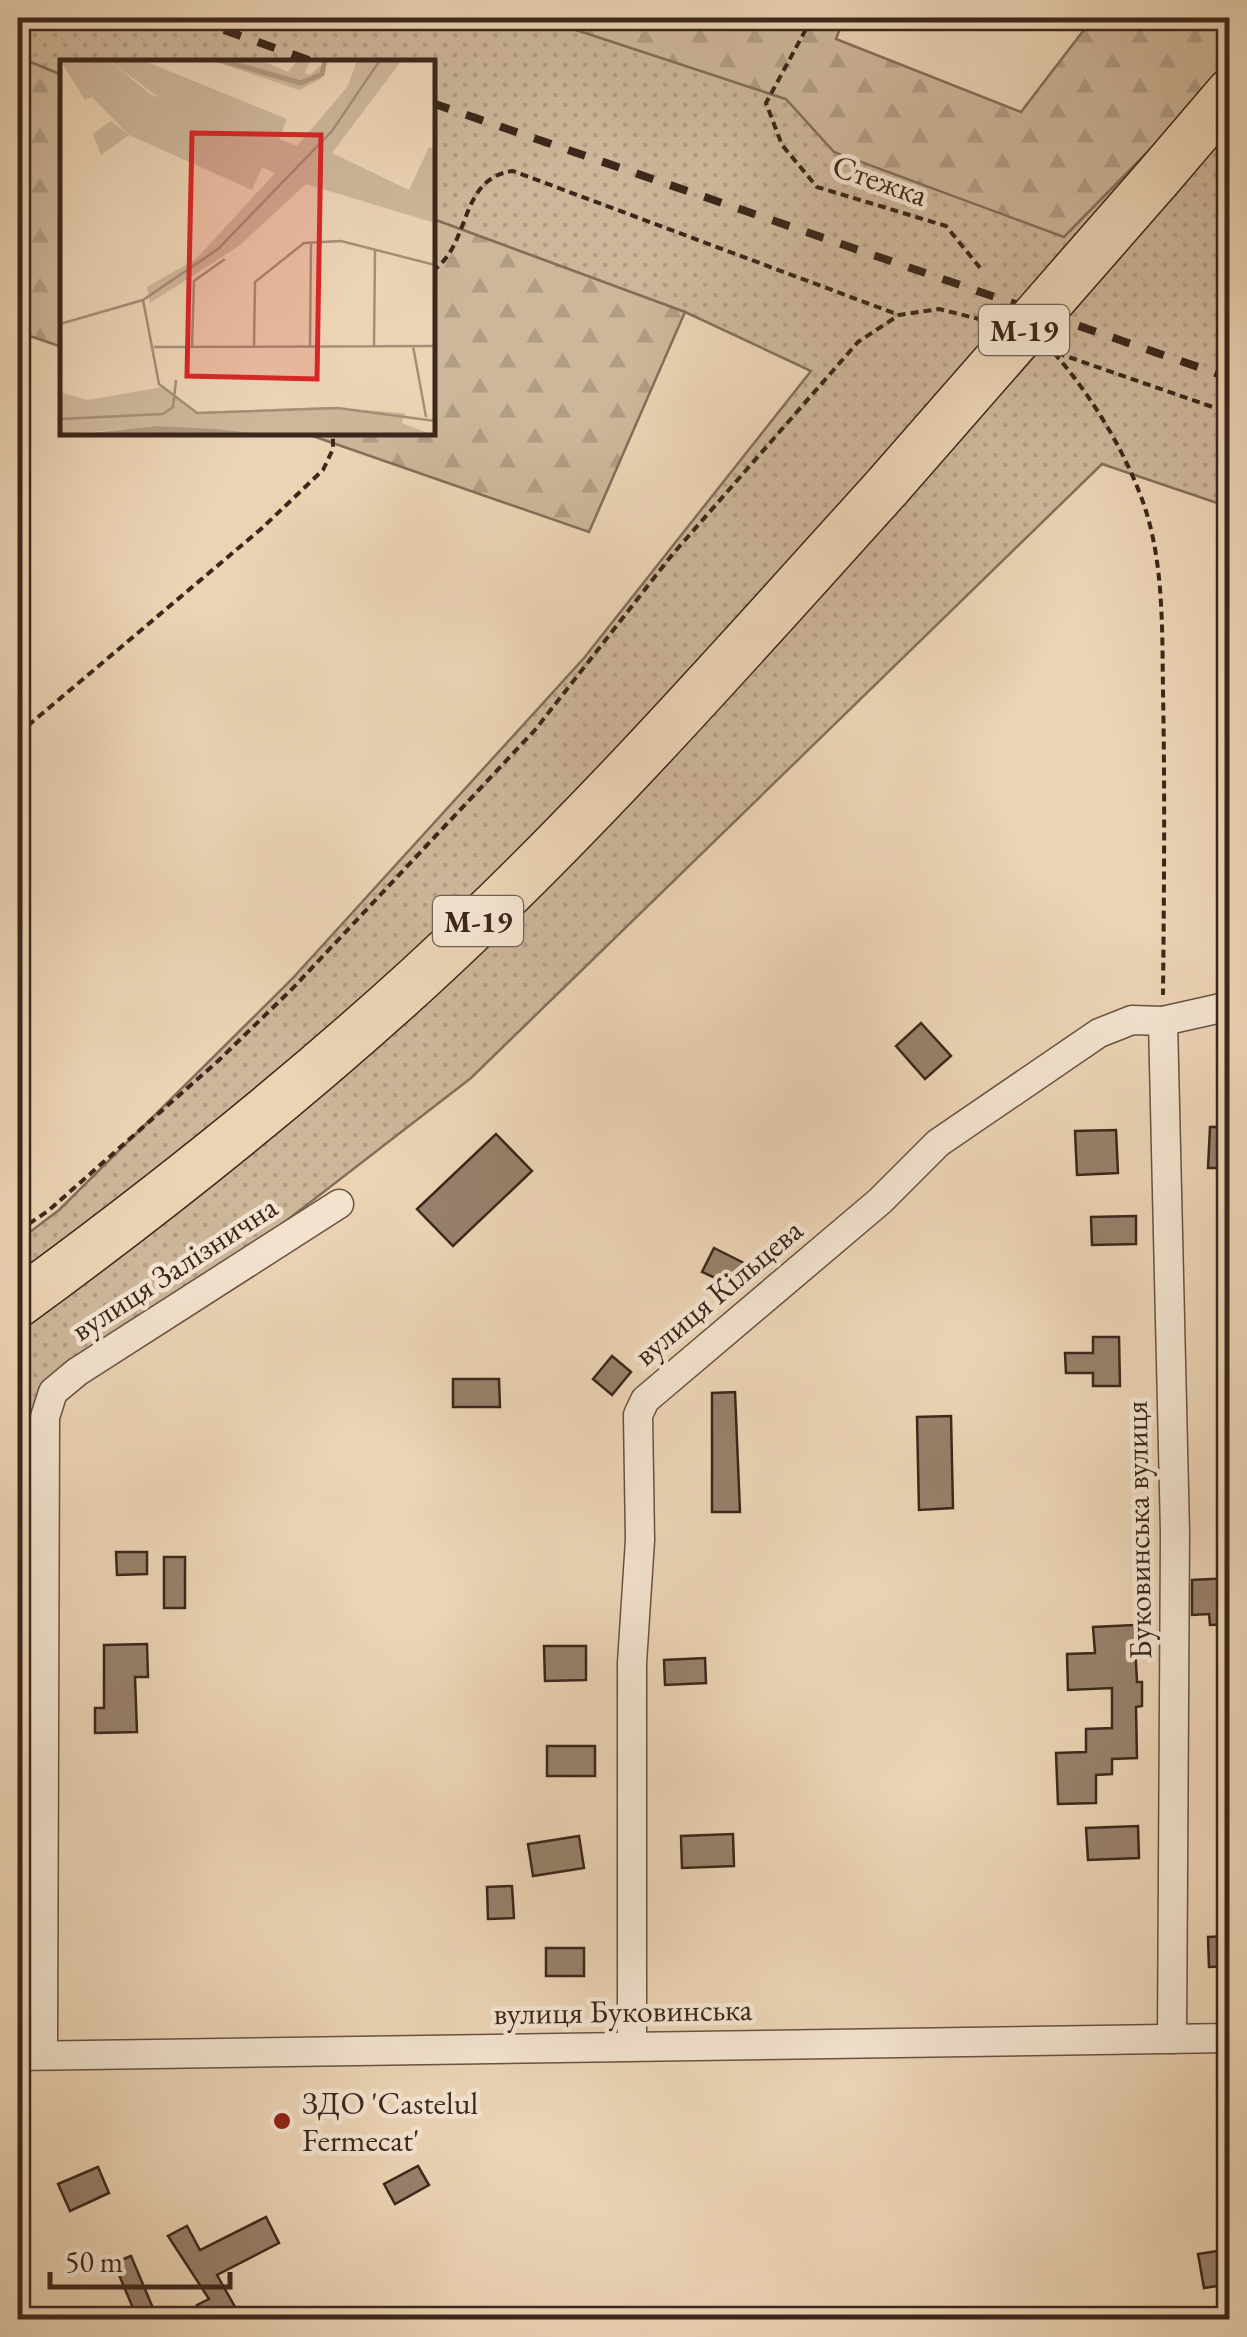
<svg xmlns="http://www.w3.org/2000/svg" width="1247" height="2337" viewBox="0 0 1247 2337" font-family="'EB Garamond',serif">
	<defs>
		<pattern id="grass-dots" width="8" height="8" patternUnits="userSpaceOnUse" patternTransform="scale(2.5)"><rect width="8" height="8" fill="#cdb69a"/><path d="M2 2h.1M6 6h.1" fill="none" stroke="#b19c84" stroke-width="1.8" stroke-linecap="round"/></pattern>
		<pattern id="forest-firs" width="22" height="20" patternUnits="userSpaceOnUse" patternTransform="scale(2.5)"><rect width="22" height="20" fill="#cdb69a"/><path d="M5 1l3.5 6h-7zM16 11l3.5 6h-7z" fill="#b19c84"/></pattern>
	</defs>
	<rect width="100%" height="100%" fill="#ebd3b4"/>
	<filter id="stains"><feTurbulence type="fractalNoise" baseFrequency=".002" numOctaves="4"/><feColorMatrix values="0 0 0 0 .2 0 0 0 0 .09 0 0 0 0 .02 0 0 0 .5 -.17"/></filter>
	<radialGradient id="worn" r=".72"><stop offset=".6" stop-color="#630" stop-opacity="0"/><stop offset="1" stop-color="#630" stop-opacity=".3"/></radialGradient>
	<!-- grass -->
	<polygon fill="url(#grass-dots)" stroke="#846e5a" stroke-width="2.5" points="18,18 540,18 786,99 835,152 1224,75 1229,69 1229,507 1102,464 471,1078 70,1388 18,1417 18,1241 59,1210 292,979 584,658 811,371 685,312 433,219 432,62 62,62 62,75 18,57"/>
	<!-- forest -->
	<g fill="url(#forest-firs)" stroke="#846e5a" stroke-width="2.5">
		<polygon points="540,18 844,18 836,39 1021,112 1093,18 1229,18 1229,69 1064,237 834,152 786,99"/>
		<polygon points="18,57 62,75 62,347 18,332"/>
		<polygon points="433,219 685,312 589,532 304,433 432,432"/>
	</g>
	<!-- building -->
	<g fill="#97806b" stroke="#3b271b" stroke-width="2.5">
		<polygon points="921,1023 951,1056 925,1079 896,1046"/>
		<polygon points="1210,1127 1230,1127 1230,1168 1208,1168"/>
		<polygon points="1116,1130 1118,1173 1077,1175 1075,1131"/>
		<polygon points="496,1134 532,1171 453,1246 417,1209"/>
		<polygon points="1136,1216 1136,1244 1092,1245 1091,1217"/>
		<polygon points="714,1248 744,1263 733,1286 702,1272"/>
		<polygon points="1093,1337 1119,1337 1120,1386 1093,1386 1093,1373 1066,1373 1065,1353 1093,1353"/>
		<polygon points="612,1356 631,1372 612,1395 593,1379"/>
		<polygon points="453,1379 499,1379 500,1407 453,1407"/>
		<polygon points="735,1392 740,1512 712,1512 712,1393"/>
		<polygon points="951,1416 953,1508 919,1510 917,1417"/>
		<polygon points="116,1552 147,1552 147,1574 117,1575"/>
		<rect x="164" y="1557" width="21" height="51"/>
		<polygon points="1230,1578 1230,1624 1210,1625 1209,1614 1192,1615 1192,1580"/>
		<polygon points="1134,1625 1137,1682 1142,1682 1142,1706 1136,1707 1137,1758 1112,1759 1112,1774 1096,1775 1096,1803 1058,1804 1056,1753 1086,1752 1086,1729 1112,1728 1112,1688 1068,1690 1067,1654 1095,1653 1093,1627"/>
		<polygon points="147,1644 148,1677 135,1677 137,1732 95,1733 95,1708 104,1708 104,1645"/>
		<polygon points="544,1646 586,1646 586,1680 545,1681"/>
		<polygon points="705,1658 706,1683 665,1685 664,1660"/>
		<rect x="547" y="1746" width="48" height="30"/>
		<polygon points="1138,1826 1139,1858 1088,1860 1086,1828"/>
		<polygon points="733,1834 734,1866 682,1868 681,1836"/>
		<polygon points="579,1836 584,1868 533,1876 528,1844"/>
		<polygon points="512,1886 514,1918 488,1919 487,1887"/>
		<polygon points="1230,1936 1230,1966 1209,1967 1208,1937"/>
		<rect x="546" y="1948" width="38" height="28"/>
		<polygon points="418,2166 429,2185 395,2204 384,2184"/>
		<polygon points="98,2167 109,2193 70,2211 58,2184"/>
		<polygon points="266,2217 279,2243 217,2275 235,2307 206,2320 197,2305 209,2299 168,2236 187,2226 200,2250"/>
		<polygon points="1230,2249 1230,2284 1204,2288 1198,2254"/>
		<polygon points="131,2256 158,2320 138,2320 114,2263"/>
	</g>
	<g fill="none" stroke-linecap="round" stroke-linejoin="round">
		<defs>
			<g id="minor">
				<polyline points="1163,1021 1175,1533 1172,2039"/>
				<polyline points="632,2046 632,1663 640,1540 638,1415 645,1400 880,1201 938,1143 1099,1033 1132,1020 1163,1021 1230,1006"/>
				<polyline points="43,2055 45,1417 53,1392 77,1372 339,1204"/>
				<polyline points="18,2056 1230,2038"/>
			</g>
			<g id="trunk">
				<polyline points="1160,175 1230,93"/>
				<path d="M18 1303C156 1202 291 1095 418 979 585 826 736 654 888 486"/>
			</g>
		</defs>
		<!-- minor casing -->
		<use href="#minor" stroke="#675241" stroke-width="31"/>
		<!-- trunk casing -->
		<use href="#trunk" stroke="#3b271b" stroke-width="51"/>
		<!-- path -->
		<g stroke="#3b271b" stroke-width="4" stroke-dasharray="8 5" stroke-linecap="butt">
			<polyline points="812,18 766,103 782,145 817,187 946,226 981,269"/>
			<path d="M432 271C472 245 458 178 513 171L899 315"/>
			<path d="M1054 353C1091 395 1124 449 1143 502 1164 562 1162 628 1163 691 1165 792 1164 894 1163 995"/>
			<polyline points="1057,353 1230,413"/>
			<polyline points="18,734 261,529 323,470 333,449 333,432"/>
			<polyline points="18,1231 48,1211 218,1061 293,988 535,730 672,555 858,342 899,315 939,309 987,321"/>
		</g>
		<!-- minor -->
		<use href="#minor" stroke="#f2e2ce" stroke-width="28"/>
		<!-- trunk -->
		<use href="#trunk" stroke="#ebd3b4" stroke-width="48"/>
		<!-- rail -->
		<g stroke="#3b271b" stroke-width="8" stroke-dasharray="18 18" stroke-linecap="butt">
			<polyline points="190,18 314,62"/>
			<polyline points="432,103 1230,378"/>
		</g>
		<defs>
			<polyline id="trunk-bridge" points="888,486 1160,175"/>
		</defs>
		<!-- trunk-bridge casing -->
		<use href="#trunk-bridge" stroke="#3b271b" stroke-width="51" stroke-linecap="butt"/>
		<!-- trunk-bridge -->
		<use href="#trunk-bridge" stroke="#ebd3b4" stroke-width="48"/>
	</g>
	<!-- markers -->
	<circle fill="#8f2418" stroke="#f2e2ce" stroke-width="4" cx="282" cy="2121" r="10"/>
	<g text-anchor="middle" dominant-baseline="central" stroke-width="9" stroke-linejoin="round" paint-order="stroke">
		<!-- shield labels -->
		<g fill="#f2e2ce" stroke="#725f51" stroke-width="2.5">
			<rect x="979" y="305" width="90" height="50" rx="8"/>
			<rect x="433" y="896" width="90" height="50" rx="8"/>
		</g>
		<g font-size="30" font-weight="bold" fill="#3b271b">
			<text x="1024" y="330">М-19</text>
			<text x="478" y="921">М-19</text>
		</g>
		<!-- street labels -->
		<g font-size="32" fill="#3b271b" stroke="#f2e2ce">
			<text transform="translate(880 180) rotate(19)">Стежка</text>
			<text transform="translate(174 1268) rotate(-33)">вулиця Залізнична</text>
			<text transform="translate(718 1292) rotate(-40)">вулиця Кільцева</text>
			<text transform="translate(1138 1530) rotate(-91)">Буковинська вулиця</text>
			<text transform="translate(623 2011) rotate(-1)">вулиця Буковинська</text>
		</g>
		<!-- poi labels -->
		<g font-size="32" fill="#3b271b" stroke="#f2e2ce" text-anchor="start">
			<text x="302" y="2103">ЗДО 'Castelul<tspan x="302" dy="37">Fermecat'</tspan></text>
		</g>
	</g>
	<!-- overview -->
	<g transform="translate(60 60)">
		<rect width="375" height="375" fill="#ebd3b4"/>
		<path d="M23 0H49L90 34 242 100 304 0H342L272 93 349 130 369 87 375 89V163L246 124 179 186 90 243 87 227 136 199 215 113 75 52ZM150 0H201L228 12 238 0H250L245 13 250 15 267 0 261 19 239 30ZM103 327 138 352 261 347 345 353 342 363 373 375H212L97 366 0 375V332L27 340Z" fill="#cdb69a"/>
		<path d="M0 0H23L75 52 202 107 192 130 69 75 32 37 25 40ZM49 0H82L227 59 219 79 237 86 288 26 297 0H304L305 13 242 100 106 43Z" fill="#cdb69a"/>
		<path d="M51 61 69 75 41 95 33 74Z" fill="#cdb69a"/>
		<path d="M97 366 155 369 212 375H11Z" fill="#af9980"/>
		<path fill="none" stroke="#af9980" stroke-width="5" d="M160 0 241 23 262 14 265 0"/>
		<path fill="none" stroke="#a58e77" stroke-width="2.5" d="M83 240 99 324 137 353 278 348 375 361M0 264 83 240 158 189 272 71 320 0M353 286 366 357M94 287 375 286M132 287 134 221 165 199M194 287 195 222 244 183 281 181 375 205M314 287 315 190M250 288 251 182M0 359 103 354 113 347 116 320"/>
		<path fill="#d62828" fill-opacity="0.15" stroke="#d62828" stroke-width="5" d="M132 73 261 75 257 319 127 316Z"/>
		<rect width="375" height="375" fill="none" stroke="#3b271b" stroke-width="5"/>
	</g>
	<!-- margin -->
	<rect width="1247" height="2337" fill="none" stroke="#ebd3b4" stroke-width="60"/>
	<rect x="20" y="20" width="1207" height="2297" fill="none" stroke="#3b271b" stroke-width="5"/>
	<rect x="30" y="30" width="1187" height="2277" fill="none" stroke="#3b271b" stroke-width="2.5"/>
	<!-- scale -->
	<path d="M50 2272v15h180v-15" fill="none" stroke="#3b271b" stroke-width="5"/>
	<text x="65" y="2272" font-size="30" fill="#3b271b" stroke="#f2e2ce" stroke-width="8" paint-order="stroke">50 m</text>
	<rect width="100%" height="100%" filter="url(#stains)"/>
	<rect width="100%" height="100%" fill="url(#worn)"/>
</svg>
